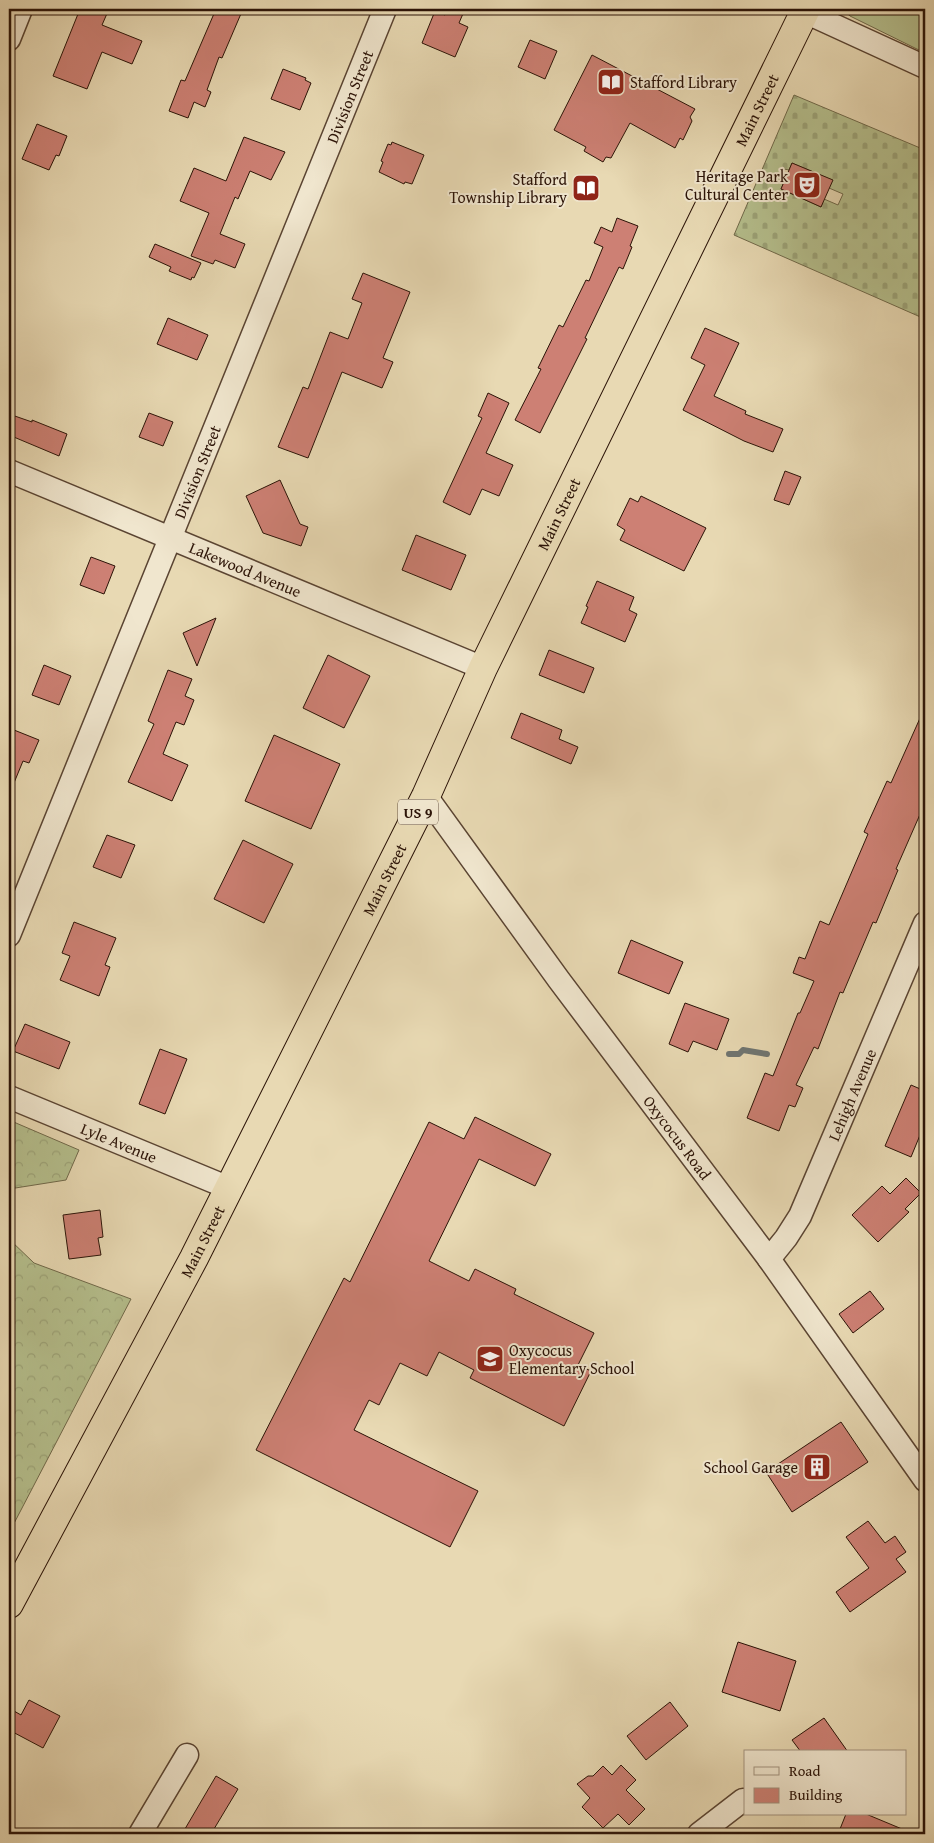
<svg xmlns="http://www.w3.org/2000/svg" width="934" height="1843" viewBox="0 0 934 1843" font-family="'Gentium Book Plus',serif">
	<defs>
		<pattern id="forest-crowns" width="20" height="18" patternUnits="userSpaceOnUse" patternTransform="scale(1.25)"><rect width="20" height="18" fill="#b5bf8d"/><path d="M2 6a3 3 0 1 1 6 0M12 15a3 3 0 1 1 6 0" fill="none" stroke="#9ca378"/></pattern>
		<pattern id="cemetery-stones" width="16" height="16" patternUnits="userSpaceOnUse" patternTransform="scale(1.25)"><rect width="16" height="16" fill="#b5bf8d"/><path d="M2 7V4a2 2 0 0 1 4 0v3zM10 15v-3a2 2 0 0 1 4 0v3z" fill="#9ca378"/></pattern>
	</defs>
	<rect width="100%" height="100%" fill="#e8d9b3"/>
	<filter id="stains"><feTurbulence type="fractalNoise" baseFrequency=".004" numOctaves="4"/><feColorMatrix values="0 0 0 0 .2 0 0 0 0 .09 0 0 0 0 .02 0 0 0 .5 -.17"/></filter>
	<radialGradient id="worn" r=".72"><stop offset=".6" stop-color="#630" stop-opacity="0"/><stop offset="1" stop-color="#630" stop-opacity=".3"/></radialGradient>
	<!-- forest -->
	<g fill="url(#forest-crowns)" stroke="#70694a">
		<polygon points="9,1120 79,1150 66,1180 9,1189"/>
		<polygon points="9,1239 34,1263 131,1299 9,1533"/>
	</g>
	<!-- cemetery -->
	<path fill="url(#cemetery-stones)" stroke="#70694a" fill-rule="evenodd" d="M794 95 925 150V319L734 235ZM792 163 832 180 829 188 843 194 838 205 824 199 821 207 781 189 784 182 779 179 784 169 789 170Z"/>
	<!-- park -->
	<polygon fill="#b5bf8d" stroke="#70694a" points="842,9 925,9 925,53 850,16"/>
	<g fill="none" stroke-linecap="round" stroke-linejoin="round">
		<!-- stream -->
		<polyline stroke="#6f7571" stroke-width="6" points="729,1054 739,1054 743,1050 767,1054"/>
	</g>
	<!-- building -->
	<g fill="#cd8074" stroke="#2b1307">
		<polygon points="80,9 109,9 102,25 142,41 132,64 102,52 87,89 53,76"/>
		<polygon points="216,9 243,9 222,58 219,57 207,90 211,92 205,107 194,102 188,118 169,111 181,80 185,81"/>
		<polygon points="448,9 465,9 459,23 468,27 455,57 422,43 435,11 445,15"/>
		<polygon points="530,40 557,51 545,79 518,67"/>
		<polygon points="592,55 695,109 690,117 692,121 683,140 680,138 675,148 630,123 611,158 606,157 603,162 584,151 586,147 554,130"/>
		<polygon points="283,69 306,78 305,80 311,83 300,110 271,99"/>
		<polygon points="37,124 67,136 59,156 56,155 49,170 22,159"/>
		<polygon points="244,137 285,152 271,180 250,171 238,199 235,197 220,234 245,244 235,268 215,260 213,264 191,256 209,213 180,201 194,168 226,181"/>
		<polygon points="392,142 424,155 412,184 405,182 404,184 379,172 383,162 381,161 388,144 391,145"/>
		<polygon points="792,163 833,180 821,207 781,189"/>
		<polygon points="617,218 638,226 630,246 632,247 623,269 619,267 585,338 587,339 540,433 515,420 541,369 538,368 559,325 563,327 586,280 589,281 603,247 594,243 601,227 612,232"/>
		<polygon points="155,244 201,263 194,278 192,277 191,280 169,271 171,267 149,257"/>
		<polygon points="363,273 410,292 383,358 393,362 382,388 342,372 308,458 278,447 303,387 308,389 330,332 348,339 362,303 352,299"/>
		<polygon points="168,318 208,335 197,360 157,344"/>
		<polygon points="705,328 739,343 714,396 746,411 745,414 783,429 773,452 744,441 683,410 705,365 691,358"/>
		<polygon points="488,393 509,403 486,453 513,465 499,496 482,489 470,515 443,502 482,418 478,416"/>
		<polygon points="149,413 173,422 163,446 139,437"/>
		<polygon points="9,414 32,422 32,420 67,434 59,456 9,435"/>
		<polygon points="785,471 801,477 789,505 774,500"/>
		<polygon points="280,480 300,524 308,527 301,546 263,533 246,496"/>
		<polygon points="641,496 706,528 684,571 620,540 625,530 617,525 630,498 638,502"/>
		<polygon points="416,535 466,555 451,590 402,570"/>
		<polygon points="91,557 115,566 104,594 80,585"/>
		<polygon points="597,581 634,597 629,610 637,614 625,642 581,623 588,607 586,606"/>
		<polygon points="216,618 197,666 183,633"/>
		<polygon points="549,650 594,668 584,693 539,675"/>
		<polygon points="328,655 370,676 344,728 303,708"/>
		<polygon points="44,665 71,676 59,705 32,695"/>
		<polygon points="168,670 192,679 185,696 194,700 184,725 176,722 163,754 188,765 172,801 128,782 154,724 148,721"/>
		<polygon points="925,707 925,803 896,869 898,870 876,923 873,922 843,993 840,992 818,1049 814,1047 796,1085 803,1088 795,1107 789,1105 779,1131 747,1118 765,1073 773,1076 798,1013 800,1013 814,981 793,973 799,957 805,959 820,921 829,925 868,834 864,832 887,781 891,783"/>
		<polygon points="521,713 562,730 559,739 578,747 571,764 511,738"/>
		<polygon points="9,728 39,740 29,763 23,761 9,795"/>
		<polygon points="274,735 340,764 311,829 245,801"/>
		<polygon points="107,835 135,845 121,878 93,867"/>
		<polygon points="243,840 293,864 264,923 214,899"/>
		<polygon points="74,922 116,938 105,965 110,967 99,996 60,980 70,956 62,953"/>
		<polygon points="631,940 683,962 669,994 618,973"/>
		<polygon points="685,1003 729,1019 717,1050 693,1041 688,1052 669,1044"/>
		<polygon points="25,1024 70,1042 59,1069 13,1051"/>
		<polygon points="160,1049 187,1059 165,1114 139,1104"/>
		<polygon points="911,1085 925,1091 925,1123 911,1157 885,1146"/>
		<polygon points="475,1117 551,1154 535,1186 479,1159 429,1261 469,1281 475,1269 516,1289 514,1294 594,1333 578,1365 591,1371 564,1426 470,1378 474,1370 439,1352 427,1376 400,1363 379,1405 369,1400 354,1430 478,1491 450,1547 256,1450 344,1278 350,1282 429,1122 464,1139"/>
		<polygon points="906,1178 921,1193 905,1209 909,1212 878,1242 852,1215 882,1186 890,1194"/>
		<polygon points="100,1210 103,1237 98,1238 101,1255 69,1259 63,1215"/>
		<polygon points="870,1291 884,1309 853,1333 839,1314"/>
		<polygon points="841,1422 868,1462 792,1512 766,1472"/>
		<polygon points="868,1521 885,1543 895,1536 906,1552 896,1559 906,1572 850,1612 836,1592 869,1568 846,1537"/>
		<polygon points="738,1642 796,1661 780,1711 722,1692"/>
		<polygon points="29,1700 60,1716 43,1748 9,1730 9,1722 14,1711 21,1715"/>
		<polygon points="670,1702 688,1726 646,1760 627,1736"/>
		<polygon points="824,1718 848,1752 801,1752 792,1740"/>
		<polygon points="621,1765 636,1780 626,1790 645,1809 629,1825 618,1814 603,1828 582,1807 590,1798 577,1784 588,1776 593,1776 603,1766 612,1775"/>
		<polygon points="216,1776 238,1789 211,1834 182,1834"/>
		<polygon points="846,1814 866,1814 914,1834 838,1834"/>
	</g>
	<g fill="none" stroke-linecap="round" stroke-linejoin="round">
		<defs>
			<g id="minor">
				<polyline points="805,12 925,67"/>
				<polyline points="9,39 21,9"/>
				<path id="s1" d="M9 471 483 668"/>
				<path id="s2" d="M426 796 559 980 769 1259 925 1480"/>
				<path id="s3" d="M9 935 385 9"/>
				<path id="s4" d="M9 1097 229 1188"/>
				<path id="s5" d="M769 1259 786 1238 800 1216 925 923"/>
				<polyline points="140,1834 187,1755"/>
				<polyline points="699,1834 743,1800"/>
			</g>
			<g id="highway">
				<path id="s6" d="M9 1604 194 1258 426 796 483 668 806 9"/>
			</g>
		</defs>
		<!-- minor casing -->
		<use href="#minor" stroke="#5a4432" stroke-width="25"/>
		<!-- highway casing -->
		<use href="#highway" stroke="#2b1307" stroke-width="30"/>
		<!-- minor -->
		<use href="#minor" stroke="#f0e6ce" stroke-width="22"/>
		<!-- highway -->
		<use href="#highway" stroke="#e8d9b3" stroke-width="28"/>
	</g>
	<!-- icons -->
	<defs>
		<symbol id="library-square" viewBox="-11 -11 22 22"><rect x="-9" y="-9" width="18" height="18" rx="4" fill="#8f2418" stroke="#f0e6ce"/><path d="M-6-4Q-3-5.5-.7-3.5V5Q-3 3-6 4ZM6-4Q3-5.5 .7-3.5V5Q3 3 6 4Z" fill="#fff"/></symbol>
		<symbol id="theatre-square" viewBox="-11 -11 22 22"><rect x="-9" y="-9" width="18" height="18" rx="4" fill="#8f2418" stroke="#f0e6ce"/><path d="M-5-5.5Q0-4 5-5.5V0Q5 5 0 6Q-5 5-5 0ZM-3.3-2.5H-1v1.5H-3.3ZM1-2.5H3.3v1.5H1ZM-2.8 1Q0 5.5 2.8 1Z" fill="#fff"/></symbol>
		<symbol id="school-square" viewBox="-11 -11 22 22"><rect x="-9" y="-9" width="18" height="18" rx="4" fill="#8f2418" stroke="#f0e6ce"/><path d="M0-5L7-2L0 1L-7-2ZM-4 1L0 2.5L4 1V4Q0 6-4 4Z" fill="#fff"/></symbol>
		<symbol id="building-square" viewBox="-11 -11 22 22"><rect x="-9" y="-9" width="18" height="18" rx="4" fill="#8f2418" stroke="#f0e6ce"/><path d="M-4-6H4V6H1V3H-1V6H-4ZM-2.5-4.3h1.7v1.8h-1.7ZM.8-4.3h1.7v1.8H.8ZM-2.5-1h1.7V.8h-1.7ZM.8-1h1.7V.8H.8Z" fill="#fff"/></symbol>
	</defs>
	<g fill-rule="evenodd">
		<use href="#library-square" x="595" y="66" width="32" height="32"/>
		<use href="#theatre-square" x="791" y="169" width="32" height="32"/>
		<use href="#library-square" x="570" y="172" width="32" height="32"/>
		<use href="#school-square" x="474" y="1343" width="32" height="32"/>
		<use href="#building-square" x="801" y="1451" width="32" height="32"/>
	</g>
	<g text-anchor="middle" dominant-baseline="central" stroke-width="4" stroke-linejoin="round" paint-order="stroke">
		<!-- shield labels -->
		<rect fill="#f0e6ce" stroke="#665243" stroke-width="1" x="398" y="799.5" width="40" height="25" rx="4"/>
		<g font-size="15" font-weight="bold" fill="#2b1307">
			<text x="418" y="812">US 9</text>
		</g>
		<!-- poi labels -->
		<g font-size="16" fill="#2b1307" stroke="#f0e6ce" text-anchor="end">
			<text x="630" y="82" text-anchor="start">Stafford Library</text>
			<text x="788" y="176">Heritage Park<tspan x="788" dy="18">Cultural Center</tspan></text>
			<text x="567" y="179">Stafford<tspan x="567" dy="18">Township Library</tspan></text>
			<text x="509" y="1350" text-anchor="start">Oxycocus<tspan x="509" dy="18">Elementary School</tspan></text>
			<text x="798" y="1467">School Garage</text>
		</g>
		<!-- street labels -->
		<g font-size="16" fill="#2b1307" stroke="#f0e6ce">
			<text stroke="none"><textPath href="#s3" startOffset="905">Division Street</textPath></text>
			<text stroke="none"><textPath href="#s6" startOffset="1671">Main Street</textPath></text>
			<text stroke="none"><textPath href="#s3" startOffset="500">Division Street</textPath></text>
			<text stroke="none"><textPath href="#s6" startOffset="1221">Main Street</textPath></text>
			<text stroke="none"><textPath href="#s1" startOffset="256">Lakewood Avenue</textPath></text>
			<text stroke="none"><textPath href="#s6" startOffset="816">Main Street</textPath></text>
			<text stroke="none"><textPath href="#s5" startOffset="185">Lehigh Avenue</textPath></text>
			<text stroke="none"><textPath href="#s2" startOffset="424">Oxycocus Road</textPath></text>
			<text stroke="none"><textPath href="#s4" startOffset="119">Lyle Avenue</textPath></text>
			<text stroke="none"><textPath href="#s6" startOffset="411">Main Street</textPath></text>
		</g>
	</g>
	<!-- margin -->
	<rect width="934" height="1843" fill="none" stroke="#e8d9b3" stroke-width="30"/>
	<rect x="10" y="10" width="914" height="1823" fill="none" stroke="#2b1307" stroke-width="2.5"/>
	<rect x="15" y="15" width="904" height="1813" fill="none" stroke="#2b1307"/>
	<!-- legend -->
	<rect x="744" y="1750" width="162" height="65" fill="#f0e6ce" stroke="#a1927e"/>
	<rect x="754" y="1767" width="25" height="8" fill="#f0e6ce" stroke="#a1927e"/>
	<text x="789" y="1776" font-size="15" fill="#2b1307">Road</text>
	<rect x="754" y="1788" width="25" height="15" fill="#cd8074" stroke="#a1927e"/>
	<text x="789" y="1800" font-size="15" fill="#2b1307">Building</text>
	<rect width="100%" height="100%" filter="url(#stains)"/>
	<rect width="100%" height="100%" fill="url(#worn)"/>
</svg>
